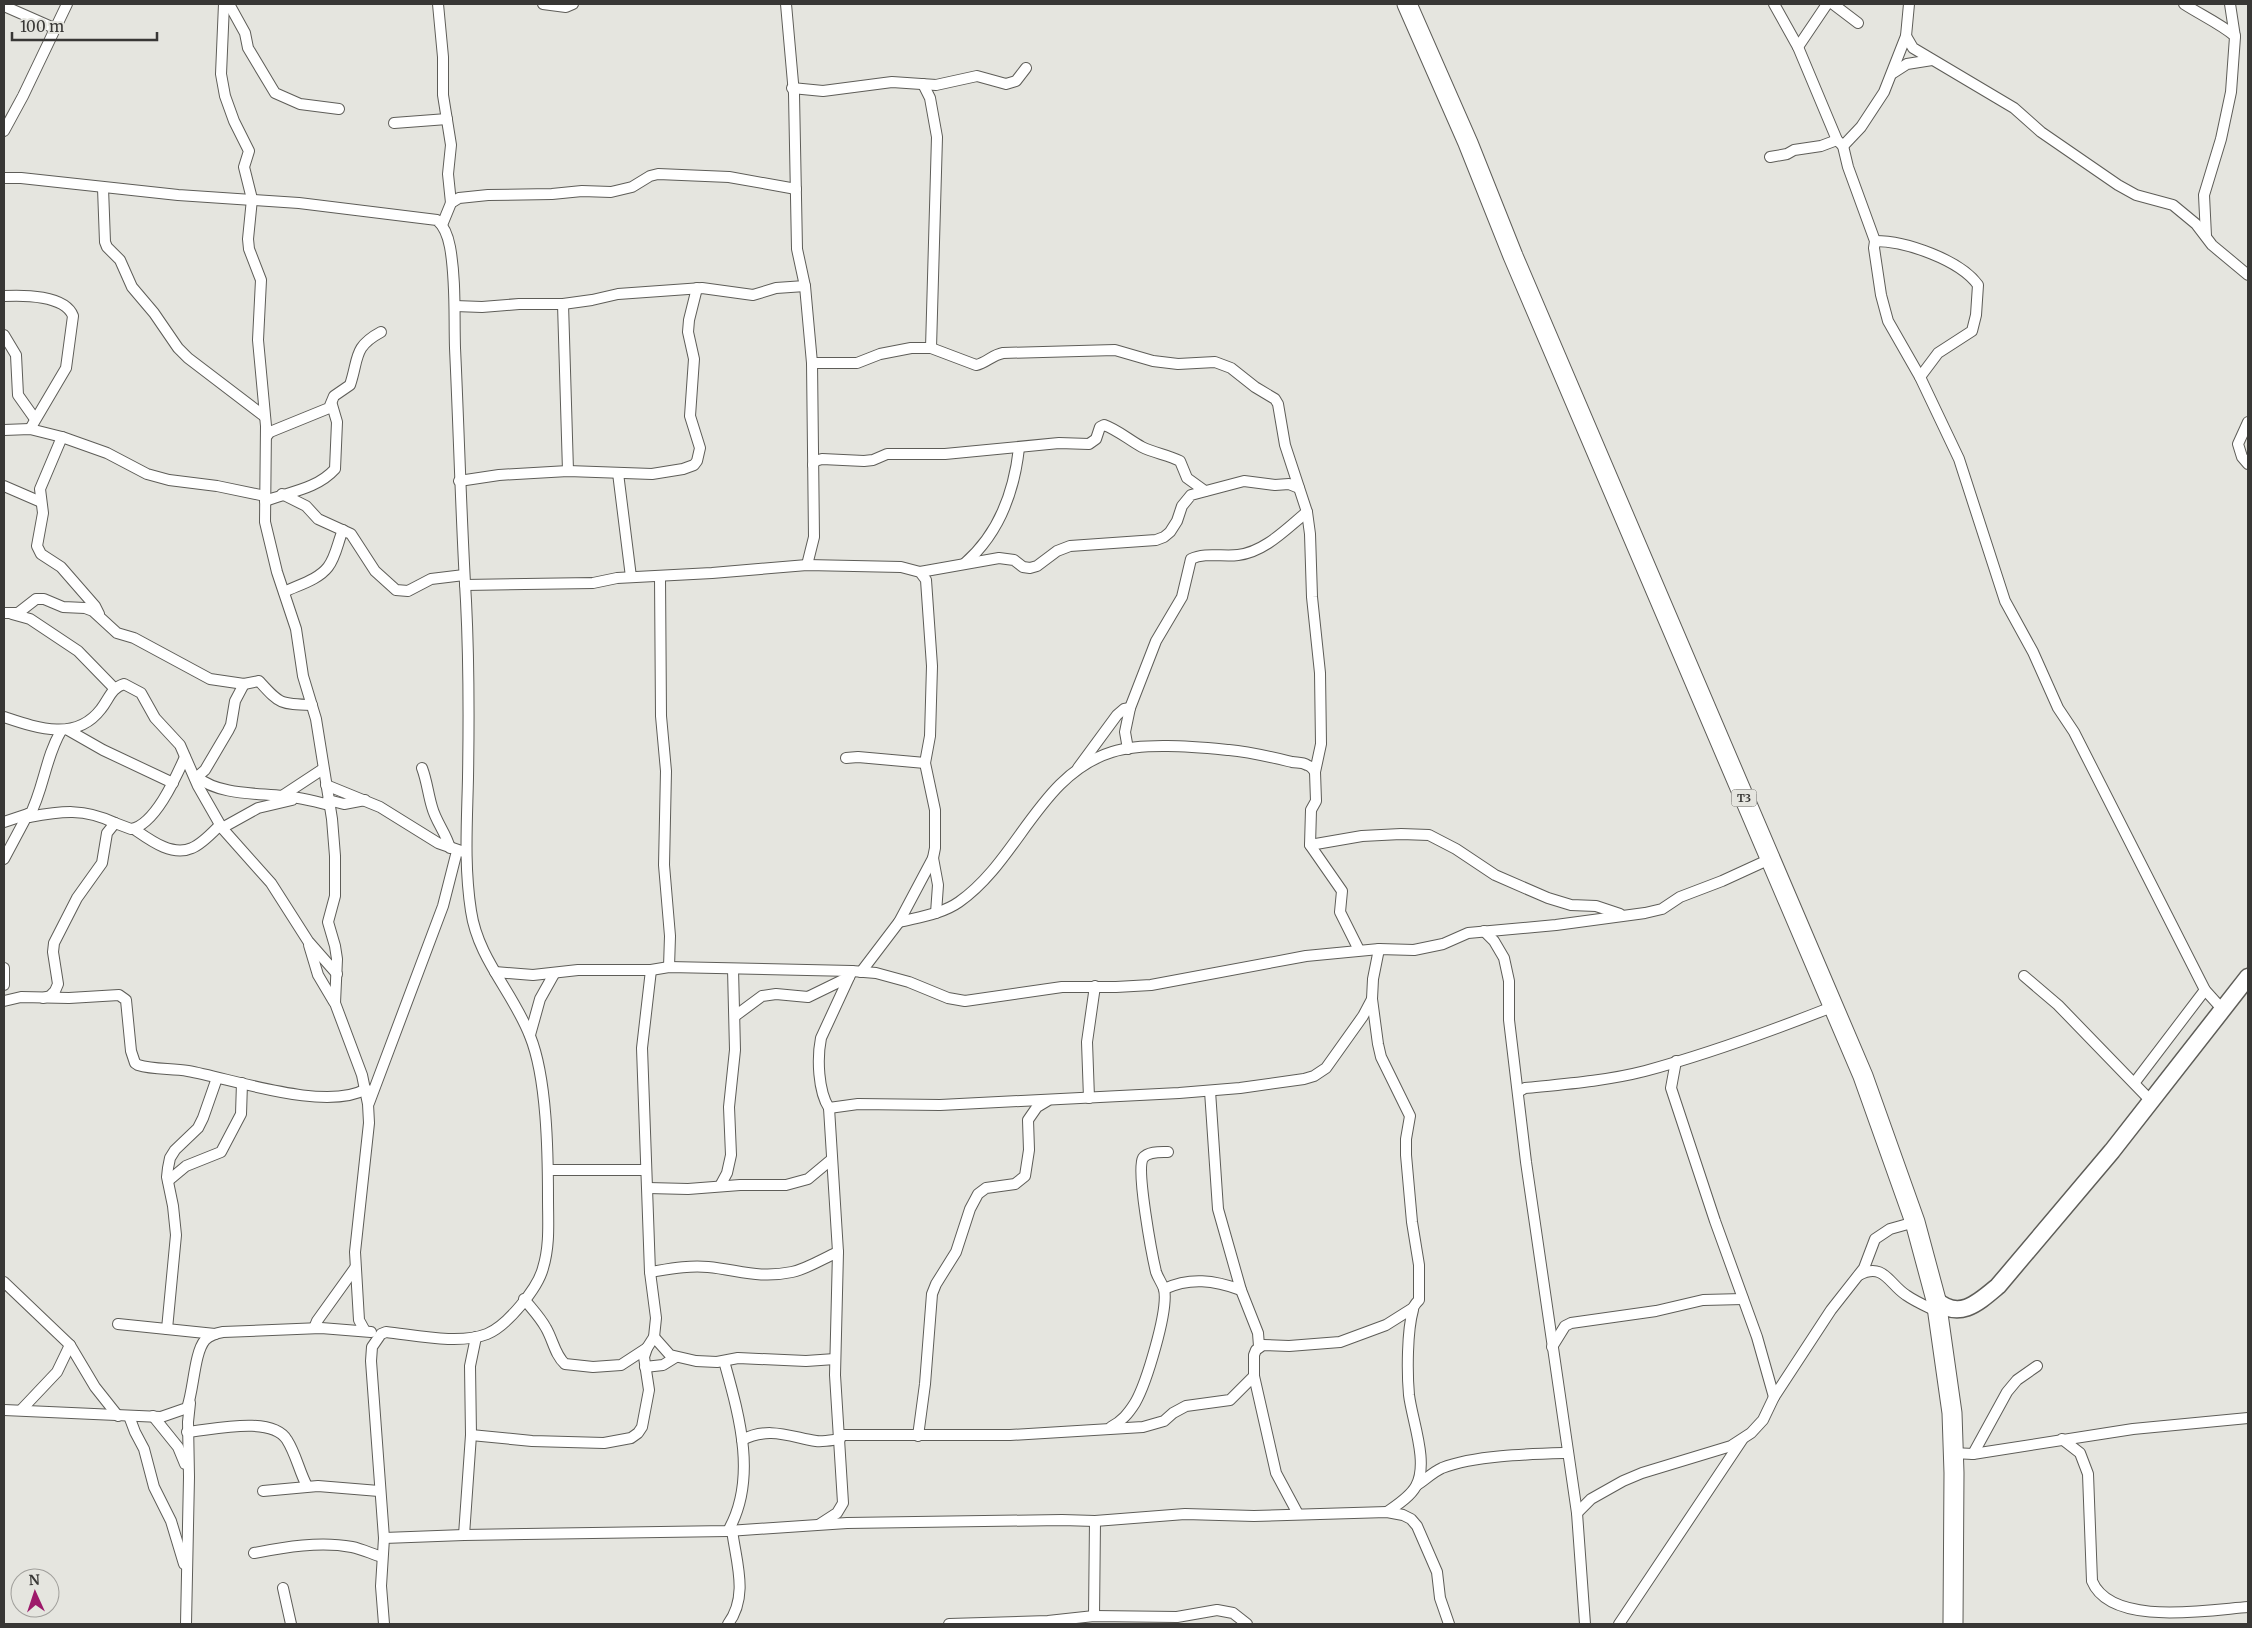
<svg xmlns="http://www.w3.org/2000/svg" width="2252" height="1628" viewBox="0 0 2252 1628" font-family="Merriweather,serif">
	<rect width="100%" height="100%" fill="#e5e5df"/>
	<g fill="none" stroke-linecap="round" stroke-linejoin="round">
		<defs>
			<g id="street">
				<polyline points="224,4 221,74 225,96 234,121 249,151 244,167 252,199 248,239 249,249 261,280 258,340 266,426 265,522 277,572 296,629 303,676 316,719 332,819 335,856 335,896 328,922 335,946 337,959 335,1003 362,1075 368,1104 369,1123 355,1252 359,1320 365,1331"/>
				<polyline points="229,4 245,33 248,48 275,93 300,104 339,109"/>
				<polyline points="438,4 443,57 443,95 451,145 448,174 451,203"/>
				<polyline points="543,4 566,7 573,4"/>
				<polyline points="786,4 794,94 797,249 805,286 812,363 814,537 807,565"/>
				<polyline points="1774,4 1798,47 1837,140 1843,146 1848,167 1875,241 1874,248 1881,295 1888,321 1920,377 1959,459 2005,601 2033,652 2058,708 2074,732 2205,990 2223,1010"/>
				<polyline points="1833,4 1858,23"/>
				<path d="M2184 4C2201 15 2219 23 2235 36"/>
				<polyline points="4,6 54,28"/>
				<polyline points="1906,36 1913,48 2014,108 2041,132 2118,185 2136,195 2173,205 2196,224 2212,245 2248,275"/>
				<polyline points="1798,47 1827,4"/>
				<polyline points="1893,73 1907,64 1932,60"/>
				<polyline points="923,84 930,98 937,137 931,348"/>
				<polyline points="792,88 823,91 892,82 936,85 977,76 1006,84 1016,81 1026,68"/>
				<polyline points="394,123 447,119"/>
				<polyline points="4,131 23,96 67,4"/>
				<polyline points="1843,146 1861,127 1884,92 1906,36 1909,4"/>
				<polyline points="1770,157 1787,154 1794,150 1821,146 1837,140"/>
				<path d="M4 178H21L178 195 299 203 437 220C445 227 448 236 450 247 456 280 454 315 455 348 459 432 461 517 466 601 469 660 469 719 468 778 467 823 464 866 471 911 478 959 513 992 530 1036 547 1078 548 1153 548 1199 548 1222 550 1245 543 1268 538 1288 507 1326 487 1334 459 1345 415 1335 386 1332L381 1334 372 1347 371 1361 384 1538 381 1586 384 1624"/>
				<polyline points="103,188 105,242 107,247 120,260 132,287 154,313 178,348 188,358 264,416"/>
				<polyline points="442,225 451,203 459,198 488,195 552,194 582,191 611,192 632,187 650,176 658,174 729,177 796,189"/>
				<polyline points="2206,236 2204,195 2221,139 2231,92 2235,37 2230,4"/>
				<path d="M1875 241C1906 241 1960 260 1978 285L1976 315 1972 331 1938 353 1920 377"/>
				<path d="M4 296C23 295 65 295 73 316L66 368 30 429"/>
				<polyline points="563,304 568,471"/>
				<polyline points="455,306 482,307 519,304 563,304 592,300 618,294 702,288 753,295 776,288 805,286"/>
				<polyline points="4,335 16,355 18,395 35,419"/>
				<path d="M812 363H857L880 354 911 348H931L976 365C986 363 992 355 1003 353L1115 350 1153 361 1178 364 1215 362 1231 368 1255 387 1275 399 1278 404 1285 445 1307 512 1310 534 1312 597 1320 673 1321 744 1315 772"/>
				<polyline points="2248,422 2238,444 2242,457 2248,464"/>
				<polyline points="4,430 30,429 62,437 107,453 147,474 169,480 217,486 265,496"/>
				<polyline points="62,437 40,489 43,513 37,546 41,554 61,567 95,606 99,614"/>
				<path d="M266 437 270 432 329 408 334 396 350 385C359 358 353 347 381 332"/>
				<path d="M813 465 815 461 822 459 864 461 873 460 887 454H945L1059 443 1089 444 1096 439 1100 427 1104 425C1118 430 1129 440 1142 447 1154 453 1168 455 1180 461L1187 478 1205 491"/>
				<polyline points="618,473 631,577"/>
				<polyline points="459,481 499,475 568,471 652,474 683,469 694,465 697,461 700,448 690,416 694,359 688,332 689,320 697,288"/>
				<polyline points="4,486 41,502"/>
				<polyline points="282,494 306,506 318,519 351,534 375,571 396,590 408,591 431,579 464,575"/>
				<path d="M265 501C289 492 317 489 335 469L337 422 332 405"/>
				<path d="M964 564C999 534 1014 493 1019 448"/>
				<polyline points="920,572 999,558 1014,560 1023,567 1030,568 1037,566 1057,551 1070,546 1156,540 1164,537 1170,532 1177,521 1182,506 1191,495 1244,481 1275,485 1289,484 1299,488"/>
				<polyline points="660,577 661,716 666,771 664,865 670,936 669,967"/>
				<polyline points="465,585 593,583 617,578 712,573 807,565 901,567 920,572 926,580 932,666 930,736 925,763 935,810 935,848 933,858 899,922 861,972"/>
				<path d="M284 592C298 585 318 580 328 567 336 557 338 541 343 530"/>
				<path d="M4 613H18L36 599H44L63 607 85 608 93 611 117 633 134 638 210 679 244 684 259 681C280 704 279 704 312 705"/>
				<polyline points="12,614 30,619 78,651 114,688"/>
				<path d="M4 717C37 728 76 742 101 709 109 699 111 688 124 684L141 693 155 718 180 745 198 786 222 828 271 883 308 941 337 974"/>
				<polyline points="68,730 103,750 173,783"/>
				<path d="M1128 749 1125 732 1130 708 1156 641 1182 597 1191 559C1205 552 1223 557 1238 555 1265 552 1287 528 1307 512"/>
				<polyline points="846,758 858,757 925,763"/>
				<path d="M422 768C427 781 428 794 432 807 436 822 446 833 450 848"/>
				<polyline points="1078,768 1117,715 1124,709 1130,708"/>
				<polyline points="197,777 205,770 228,731 231,725 235,701 244,684"/>
				<path d="M195 778 197 777C219 795 256 793 283 796 299 797 314 801 329 805"/>
				<polyline points="326,785 380,807 438,843 464,852"/>
				<polyline points="282,796 323,769"/>
				<polyline points="328,800 344,804 365,800"/>
				<path d="M29 817C44 789 45 758 61 731"/>
				<path d="M4 822 28 814 29 817C62 811 84 808 115 823"/>
				<polyline points="222,828 258,808 292,800"/>
				<path d="M134 829C150 840 172 857 192 848 202 844 212 833 220 825"/>
				<polyline points="1310,845 1362,836 1401,834 1429,835 1456,849 1495,875 1548,898 1571,905 1596,906 1620,914"/>
				<polyline points="933,858 938,885 936,913"/>
				<polyline points="4,859 28,814"/>
				<path d="M899 922C919 917 942 914 959 902 1018 861 1040 774 1112 752 1144 742 1195 747 1229 750 1251 752 1271 757 1292 762 1297 763 1302 762 1307 765 1311 766 1313 769 1315 772L1316 801 1311 810 1310 845 1342 891 1340 912 1359 950"/>
				<polyline points="1484,931 1494,941 1504,958 1509,981 1509,1020 1526,1162 1577,1513 1585,1624"/>
				<polyline points="309,945 318,975 334,1002"/>
				<polyline points="4,968 4,985"/>
				<polyline points="495,972 533,975 578,970 651,970 669,967 852,971 876,973 909,982 948,998 965,1001 1062,987 1116,987 1151,985 1306,956 1379,949 1414,950 1443,944 1468,933 1556,925 1645,913 1662,909 1680,897 1722,881 1770,859"/>
				<polyline points="2024,976 2058,1005 2151,1101"/>
				<path d="M43 998 50 996 55 991 58 984 53 952 54 943 77 898 102 863 107 833 115 823 131 829C155 825 176 777 185 757"/>
				<path d="M1372 999 1378 1044 1381 1057 1410 1116 1406 1139V1155L1412 1222 1419 1265V1300C1416 1303 1413 1306 1413 1310 1407 1331 1407 1373 1409 1395 1412 1420 1429 1463 1416 1486 1410 1497 1397 1505 1387 1512"/>
				<path d="M4 1001 21 997 69 998 119 995 126 1000 131 1051 135 1063 138 1065C154 1070 172 1068 188 1071 233 1079 326 1112 366 1089"/>
				<polyline points="735,1016 762,996 776,994 808,997 849,977"/>
				<polyline points="530,1035 540,999 554,974"/>
				<polyline points="1676,1061 1671,1088 1715,1221 1757,1337 1774,1397"/>
				<polyline points="2135,1082 2205,990"/>
				<polyline points="1210,1091 1218,1209 1241,1290 1258,1333 1259,1346"/>
				<path d="M1518 1092 1525 1088C1565 1084 1606 1081 1645 1071 1708 1054 1771 1031 1832 1007"/>
				<polyline points="1089,1098 1087,1042 1095,986"/>
				<polyline points="369,1103 443,906 457,851"/>
				<polyline points="829,1108 858,1104 940,1105 1179,1093 1240,1088 1304,1079 1314,1076 1326,1068 1363,1016 1372,999 1373,979 1379,949"/>
				<polyline points="548,1170 646,1170"/>
				<polyline points="168,1181 186,1166 221,1152 241,1114 242,1083"/>
				<polyline points="720,1186 727,1173 731,1155 729,1107 735,1050 733,969"/>
				<polyline points="648,1188 688,1189 740,1185 786,1185 808,1179 832,1159"/>
				<path d="M650 1272C669 1269 689 1265 708 1267 739 1270 759 1279 792 1272 807 1269 824 1258 838 1252"/>
				<path d="M1859 1275C1884 1262 1889 1284 1906 1295 1916 1302 1928 1307 1938 1312"/>
				<polyline points="4,1282 70,1345 95,1387 118,1416"/>
				<path d="M1164 1289C1190 1277 1214 1280 1241 1290"/>
				<path d="M524 1299C532 1309 540 1317 546 1328 553 1340 555 1355 565 1364L593 1367 621 1365 647 1348"/>
				<polyline points="118,1324 215,1334"/>
				<polyline points="314,1328 317,1321 355,1268"/>
				<polyline points="167,1329 176,1235 173,1206 167,1177 168,1168 170,1158 175,1150 198,1128 203,1118 217,1078"/>
				<polyline points="654,1337 670,1355 696,1361 717,1362 738,1358 806,1361 835,1359"/>
				<polyline points="1552,1347 1565,1326 1571,1323 1656,1311 1703,1300 1743,1299"/>
				<path d="M724 1361C739 1415 758 1479 728 1531"/>
				<polyline points="645,1367 663,1365 676,1357"/>
				<polyline points="22,1409 57,1372 70,1345"/>
				<path d="M4 1410 161 1417 187 1408C194 1389 194 1353 205 1340 210 1335 217 1333 223 1332L321 1328 371 1332"/>
				<polyline points="129,1416 135,1432 144,1449 154,1487 171,1521 184,1564"/>
				<polyline points="153,1416 178,1447 185,1464"/>
				<path d="M1111 1427C1122 1421 1128 1414 1135 1403 1146 1384 1169 1310 1164 1289 1162 1283 1158 1278 1156 1272 1152 1255 1136 1170 1143 1158 1148 1151 1161 1152 1168 1152"/>
				<path d="M187 1432C212 1430 272 1415 287 1440 296 1454 299 1471 307 1486"/>
				<polyline points="471,1435 532,1441 604,1443 631,1438 638,1433 642,1427 649,1390 644,1357 647,1348 654,1337 656,1318 650,1272 642,1048 651,970"/>
				<polyline points="839,1435 1010,1435 1143,1427 1164,1421 1173,1413 1186,1406 1230,1400 1254,1376"/>
				<polyline points="918,1436 925,1384 932,1294 936,1284 956,1252 970,1209 978,1194 986,1188 1015,1184 1025,1176 1029,1150 1028,1120 1037,1107 1047,1101"/>
				<path d="M2062 1439 2080 1453 2088 1474 2092 1581C2111 1627 2208 1610 2248 1607"/>
				<path d="M742 1440C768 1426 791 1437 816 1441 823 1442 832 1440 840 1439"/>
				<polyline points="1953,1453 1973,1454 2133,1429 2248,1418"/>
				<polyline points="1973,1454 2007,1392 2017,1380 2037,1366"/>
				<path d="M1417 1485C1425 1480 1433 1472 1442 1468 1475 1455 1531 1454 1568 1453"/>
				<polyline points="263,1491 318,1486 379,1491"/>
				<polyline points="1577,1513 1591,1499 1623,1481 1642,1473 1731,1446 1751,1433 1763,1420 1774,1397 1831,1310 1864,1268 1875,1239 1890,1229 1915,1222"/>
				<polyline points="1298,1514 1276,1473 1254,1376 1254,1355 1256,1350 1263,1345 1289,1346 1340,1342 1386,1325 1413,1308"/>
				<path d="M820 1524 837 1513 843 1503 835 1375 838 1252 829 1108C818 1091 817 1058 821 1038L852 971"/>
				<polyline points="464,1535 471,1435 470,1366 476,1337"/>
				<polyline points="384,1538 464,1535 728,1531 847,1523 1062,1520 1095,1521 1185,1514 1254,1516 1387,1512 1403,1515 1411,1519 1417,1526 1437,1572 1440,1598 1449,1624"/>
				<path d="M254 1553C285 1547 320 1541 352 1547 362 1549 372 1554 382 1557"/>
				<polyline points="283,1588 291,1624"/>
				<polyline points="1094,1616 1095,1521"/>
				<polyline points="186,1624 189,1477 188,1422 190,1403"/>
				<path d="M728 1624C749 1596 736 1562 732 1530"/>
				<polyline points="949,1624 1048,1621 1094,1616 1177,1617 1217,1610 1233,1613 1247,1624"/>
				<polyline points="1619,1624 1742,1440"/>
			</g>
			<path id="primary" d="M1936 1300C1959 1321 1979 1302 1998 1286L2112 1151 2248 977"/>
			<polyline id="highway" points="1407,4 1468,143 1513,256 1863,1076 1915,1222 1936,1300 1952,1413 1954,1473 1953,1624"/>
		</defs>
		<!-- street casing -->
		<use href="#street" stroke="#5e5d58" stroke-width="12"/>
		<!-- primary casing -->
		<use href="#primary" stroke="#5e5d58" stroke-width="19"/>
		<!-- highway casing -->
		<use href="#highway" stroke="#5e5d58" stroke-width="21"/>
		<!-- street -->
		<use href="#street" stroke="#fff" stroke-width="10"/>
		<!-- primary -->
		<use href="#primary" stroke="#fff" stroke-width="16"/>
		<!-- highway -->
		<use href="#highway" stroke="#fff" stroke-width="19"/>
	</g>
	<g text-anchor="middle" dominant-baseline="central" stroke-width="4" stroke-linejoin="round" paint-order="stroke">
		<!-- shield labels -->
		<rect fill="#e5e5df" stroke="#6c6b68" stroke-width="1" x="1731.5" y="789.5" width="25" height="17" rx="4"/>
		<g font-size="11" font-weight="bold" fill="#383735">
			<text x="1744" y="798">T3</text>
		</g>
	</g>
	<!-- border -->
	<rect width="2252" height="1628" fill="none" stroke="#383735" stroke-width="10"/>
	<!-- north arrow -->
	<g transform="translate(35 1593) rotate(357)"><circle r="24" fill="#e5e5df" stroke="#a09f9b"/>
	<path d="M0-4L9 19L0 12L-9 19Z" fill="#9d196a"/>
	<text y="-8" font-size="14" font-weight="bold" text-anchor="middle" fill="#383735">N</text>
	</g>
	<!-- scale -->
	<path d="M12 32v8h145v-8" fill="none" stroke="#383735" stroke-width="2.5"/>
	<text x="20" y="32" font-size="15" fill="#383735" stroke="#e5e5df" stroke-width="4" paint-order="stroke">100 m</text>
</svg>
